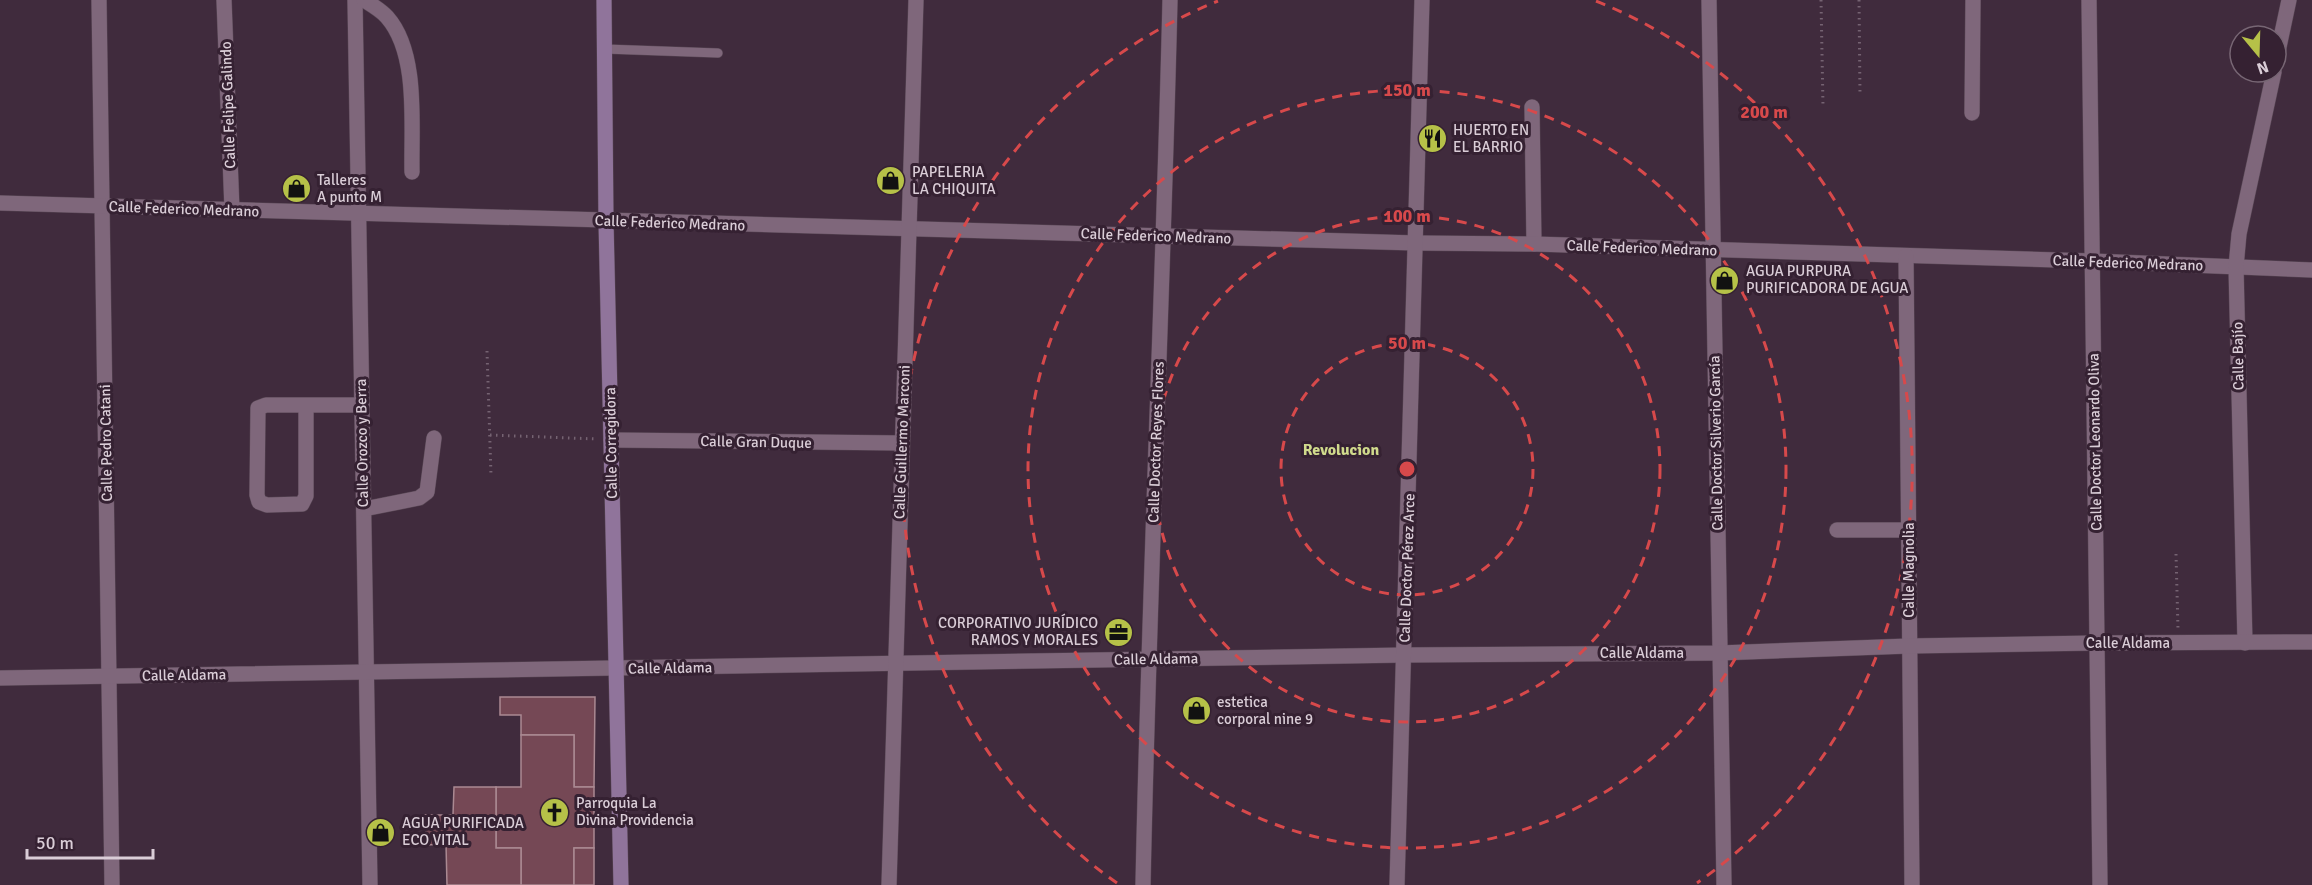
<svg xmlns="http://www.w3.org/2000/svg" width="2312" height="885" viewBox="0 0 2312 885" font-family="Signika,sans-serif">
	<rect width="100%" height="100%" fill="#402b3d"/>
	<!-- building -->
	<g fill="#754855" stroke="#aa8992" stroke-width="1.5">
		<polygon points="500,697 595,697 594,787 574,787 574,735 521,735 521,715 500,715"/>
		<polygon points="521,735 574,735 574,787 594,787 594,848 574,848 574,885 521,885 521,848 496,848 496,787 521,787"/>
		<polygon points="454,787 496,787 496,848 521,848 521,885 447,885 446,844 426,845 425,815 453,815"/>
		<rect x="574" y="848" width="20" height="37"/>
	</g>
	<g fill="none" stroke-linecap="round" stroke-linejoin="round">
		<defs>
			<polyline id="lane" points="605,49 718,53"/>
			<g id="street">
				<polyline points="99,0 112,885"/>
				<polyline points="224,0 232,210"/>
				<polyline points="355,0 370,885"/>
				<path d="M364 0C372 5 381 10 387 17 419 53 411 126 412 172"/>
				<polyline points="1709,0 1724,885"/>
				<polyline points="2089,0 2100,885"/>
				<polyline points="2276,61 2289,0"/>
				<polyline points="1532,107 1534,244"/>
				<polyline points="1972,113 1973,0"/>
				<polyline points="0,203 1416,243 1534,244 2092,261 2312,270"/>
				<polyline points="1906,256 1912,885"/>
				<polyline points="306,405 306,496 302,504 267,505 259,502 257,495 258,408 266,405 362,405"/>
				<polyline points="611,440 902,443"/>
				<polyline points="364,509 419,498 427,492 434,438"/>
				<polyline points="1837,530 1909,530"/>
				<polyline points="2245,643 2236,267 2239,234 2274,72"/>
				<polyline points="0,678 1405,655 1719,653 1909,646 2097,643 2312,642"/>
				<polyline points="889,885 916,0"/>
				<path d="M1143 885C1149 590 1163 295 1170 0"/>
				<polyline points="1397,885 1422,0"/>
			</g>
			<polyline id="secondary" points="604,0 606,221 621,885"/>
		</defs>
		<!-- lane casing -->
		<use href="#lane" stroke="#584755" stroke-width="10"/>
		<!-- street casing -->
		<use href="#street" stroke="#584755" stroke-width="16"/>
		<!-- secondary casing -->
		<use href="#secondary" stroke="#584755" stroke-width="16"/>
		<!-- path -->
		<g stroke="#756372" stroke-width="3" stroke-dasharray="1.5 4.5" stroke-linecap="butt">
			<polyline points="1821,0 1823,106"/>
			<polyline points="1859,0 1860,95"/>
			<polyline points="487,351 491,475"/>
			<polyline points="490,435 597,439"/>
			<polyline points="2176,554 2178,629"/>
		</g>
		<!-- lane -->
		<use href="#lane" stroke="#7f677b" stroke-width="9"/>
		<!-- street -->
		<use href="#street" stroke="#7f677b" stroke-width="15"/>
		<!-- secondary -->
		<use href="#secondary" stroke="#90749b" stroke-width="15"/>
	</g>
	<!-- distance rings -->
	<g fill="none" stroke="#d7494b" stroke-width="3" stroke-dasharray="10 8">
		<circle cx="1407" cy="469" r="126"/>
		<circle cx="1407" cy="469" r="253"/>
		<circle cx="1407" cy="469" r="379"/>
		<path d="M1117 883A505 505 0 0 1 1218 1M1596 1A505 505 0 0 1 1697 883"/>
	</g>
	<!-- icons -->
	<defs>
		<symbol id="restaurant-disc" viewBox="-11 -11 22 22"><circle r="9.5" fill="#b6c148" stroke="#352132"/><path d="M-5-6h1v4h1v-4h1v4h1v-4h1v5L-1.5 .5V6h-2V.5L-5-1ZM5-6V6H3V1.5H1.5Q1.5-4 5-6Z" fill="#111"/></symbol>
		<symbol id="shop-disc" viewBox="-11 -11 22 22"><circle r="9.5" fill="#b6c148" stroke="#352132"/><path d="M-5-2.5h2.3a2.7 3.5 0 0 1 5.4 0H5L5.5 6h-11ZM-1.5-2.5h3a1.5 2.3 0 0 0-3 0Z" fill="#111"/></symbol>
		<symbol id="office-disc" viewBox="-11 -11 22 22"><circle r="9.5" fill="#b6c148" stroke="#352132"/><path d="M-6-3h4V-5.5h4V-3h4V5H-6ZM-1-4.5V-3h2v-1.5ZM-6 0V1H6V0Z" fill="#111"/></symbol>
		<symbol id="church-disc" viewBox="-11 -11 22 22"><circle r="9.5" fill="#b6c148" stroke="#352132"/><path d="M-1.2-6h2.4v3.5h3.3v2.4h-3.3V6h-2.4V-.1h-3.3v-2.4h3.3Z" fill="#111"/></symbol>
	</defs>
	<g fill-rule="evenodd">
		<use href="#restaurant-disc" x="1416" y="122" width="33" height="33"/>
		<use href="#shop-disc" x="874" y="164" width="33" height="33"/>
		<use href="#shop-disc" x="280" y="172" width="33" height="33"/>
		<use href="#shop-disc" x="1708" y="264" width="33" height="33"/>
		<use href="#office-disc" x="1102" y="616" width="33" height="33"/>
		<use href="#shop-disc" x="1180" y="694" width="33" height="33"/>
		<use href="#church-disc" x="538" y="796" width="33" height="33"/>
		<use href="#shop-disc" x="364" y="816" width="33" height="33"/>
	</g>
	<g text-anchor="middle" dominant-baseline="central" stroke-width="6" stroke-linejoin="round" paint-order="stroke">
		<!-- street labels -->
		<g font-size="15" fill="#dacdd7" stroke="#352132">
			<text transform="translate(228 105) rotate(-92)">Calle Felipe Galindo</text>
			<text transform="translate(184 209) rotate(2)">Calle Federico Medrano</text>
			<text transform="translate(670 223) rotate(2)">Calle Federico Medrano</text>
			<text transform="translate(1156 236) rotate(2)">Calle Federico Medrano</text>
			<text transform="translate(1642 248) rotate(2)">Calle Federico Medrano</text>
			<text transform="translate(2128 263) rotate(2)">Calle Federico Medrano</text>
			<text transform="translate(2238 356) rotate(-91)">Calle Bajío</text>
			<text transform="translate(756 442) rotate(1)">Calle Gran Duque</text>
			<text transform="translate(902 442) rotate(-88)">Calle Guillermo Marconi</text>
			<text transform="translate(1156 442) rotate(-88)">Calle Doctor Reyes Flores</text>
			<text transform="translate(2095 442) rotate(-91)">Calle Doctor Leonardo Oliva</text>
			<text transform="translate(106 443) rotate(-91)">Calle Pedro Catani</text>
			<text transform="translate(362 443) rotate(-91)">Calle Orozco y Berra</text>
			<text transform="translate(611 443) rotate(-91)">Calle Corregidora</text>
			<text transform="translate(1716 443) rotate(-91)">Calle Doctor Silverio García</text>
			<text transform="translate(1407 568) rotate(-88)">Calle Doctor Pérez Arce</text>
			<text transform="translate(1909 570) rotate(-90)">Calle Magnolia</text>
			<text x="2128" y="643">Calle Aldama</text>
			<text x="1642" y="653">Calle Aldama</text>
			<text transform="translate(1156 659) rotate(-1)">Calle Aldama</text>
			<text transform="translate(670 668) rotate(-1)">Calle Aldama</text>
			<text transform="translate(184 675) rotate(-1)">Calle Aldama</text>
		</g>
		<!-- poi labels -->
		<g font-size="15" fill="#dacdd7" stroke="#352132" text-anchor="start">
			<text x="1453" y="130">HUERTO EN<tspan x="1453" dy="17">EL BARRIO</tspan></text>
			<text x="912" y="172">PAPELERIA<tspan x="912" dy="17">LA CHIQUITA</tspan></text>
			<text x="317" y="180">Talleres<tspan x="317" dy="17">A punto M</tspan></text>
			<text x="1746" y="271">AGUA PURPURA<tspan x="1746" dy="17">PURIFICADORA DE AGUA</tspan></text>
			<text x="1098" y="623" text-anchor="end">CORPORATIVO JURÍDICO<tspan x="1098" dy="17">RAMOS Y MORALES</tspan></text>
			<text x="1217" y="702">estetica<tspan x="1217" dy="17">corporal nine 9</tspan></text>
			<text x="576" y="803">Parroquia La<tspan x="576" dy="17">Divina Providencia</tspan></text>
			<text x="402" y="823">AGUA PURIFICADA<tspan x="402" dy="17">ECO VITAL</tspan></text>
		</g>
		<!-- neighbourhood labels -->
		<g font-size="16" font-weight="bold" fill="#d0da8c" stroke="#352132">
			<text x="1341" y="450">Revolucion</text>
		</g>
	</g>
	<circle cx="1407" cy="469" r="9" fill="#d7494b" stroke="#352132" stroke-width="3"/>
	<g font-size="18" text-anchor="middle" font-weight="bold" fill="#d7494b" stroke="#352132" stroke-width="6" stroke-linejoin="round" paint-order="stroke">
		<text x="1407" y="96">150 m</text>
		<text x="1764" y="118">200 m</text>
		<text x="1407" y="222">100 m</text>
		<text x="1407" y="349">50 m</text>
	</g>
	<!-- north arrow -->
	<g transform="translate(2258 54) rotate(161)"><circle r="28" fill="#352132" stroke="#776674" stroke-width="1.5"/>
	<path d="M0-4.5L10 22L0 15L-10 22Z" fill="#b6c148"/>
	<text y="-9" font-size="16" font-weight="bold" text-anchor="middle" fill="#dacdd7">N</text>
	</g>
	<!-- scale -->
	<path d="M27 849v9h126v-9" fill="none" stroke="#dacdd7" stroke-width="3"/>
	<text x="36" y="849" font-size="18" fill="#dacdd7" stroke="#352132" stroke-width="4.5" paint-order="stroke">50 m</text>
</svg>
